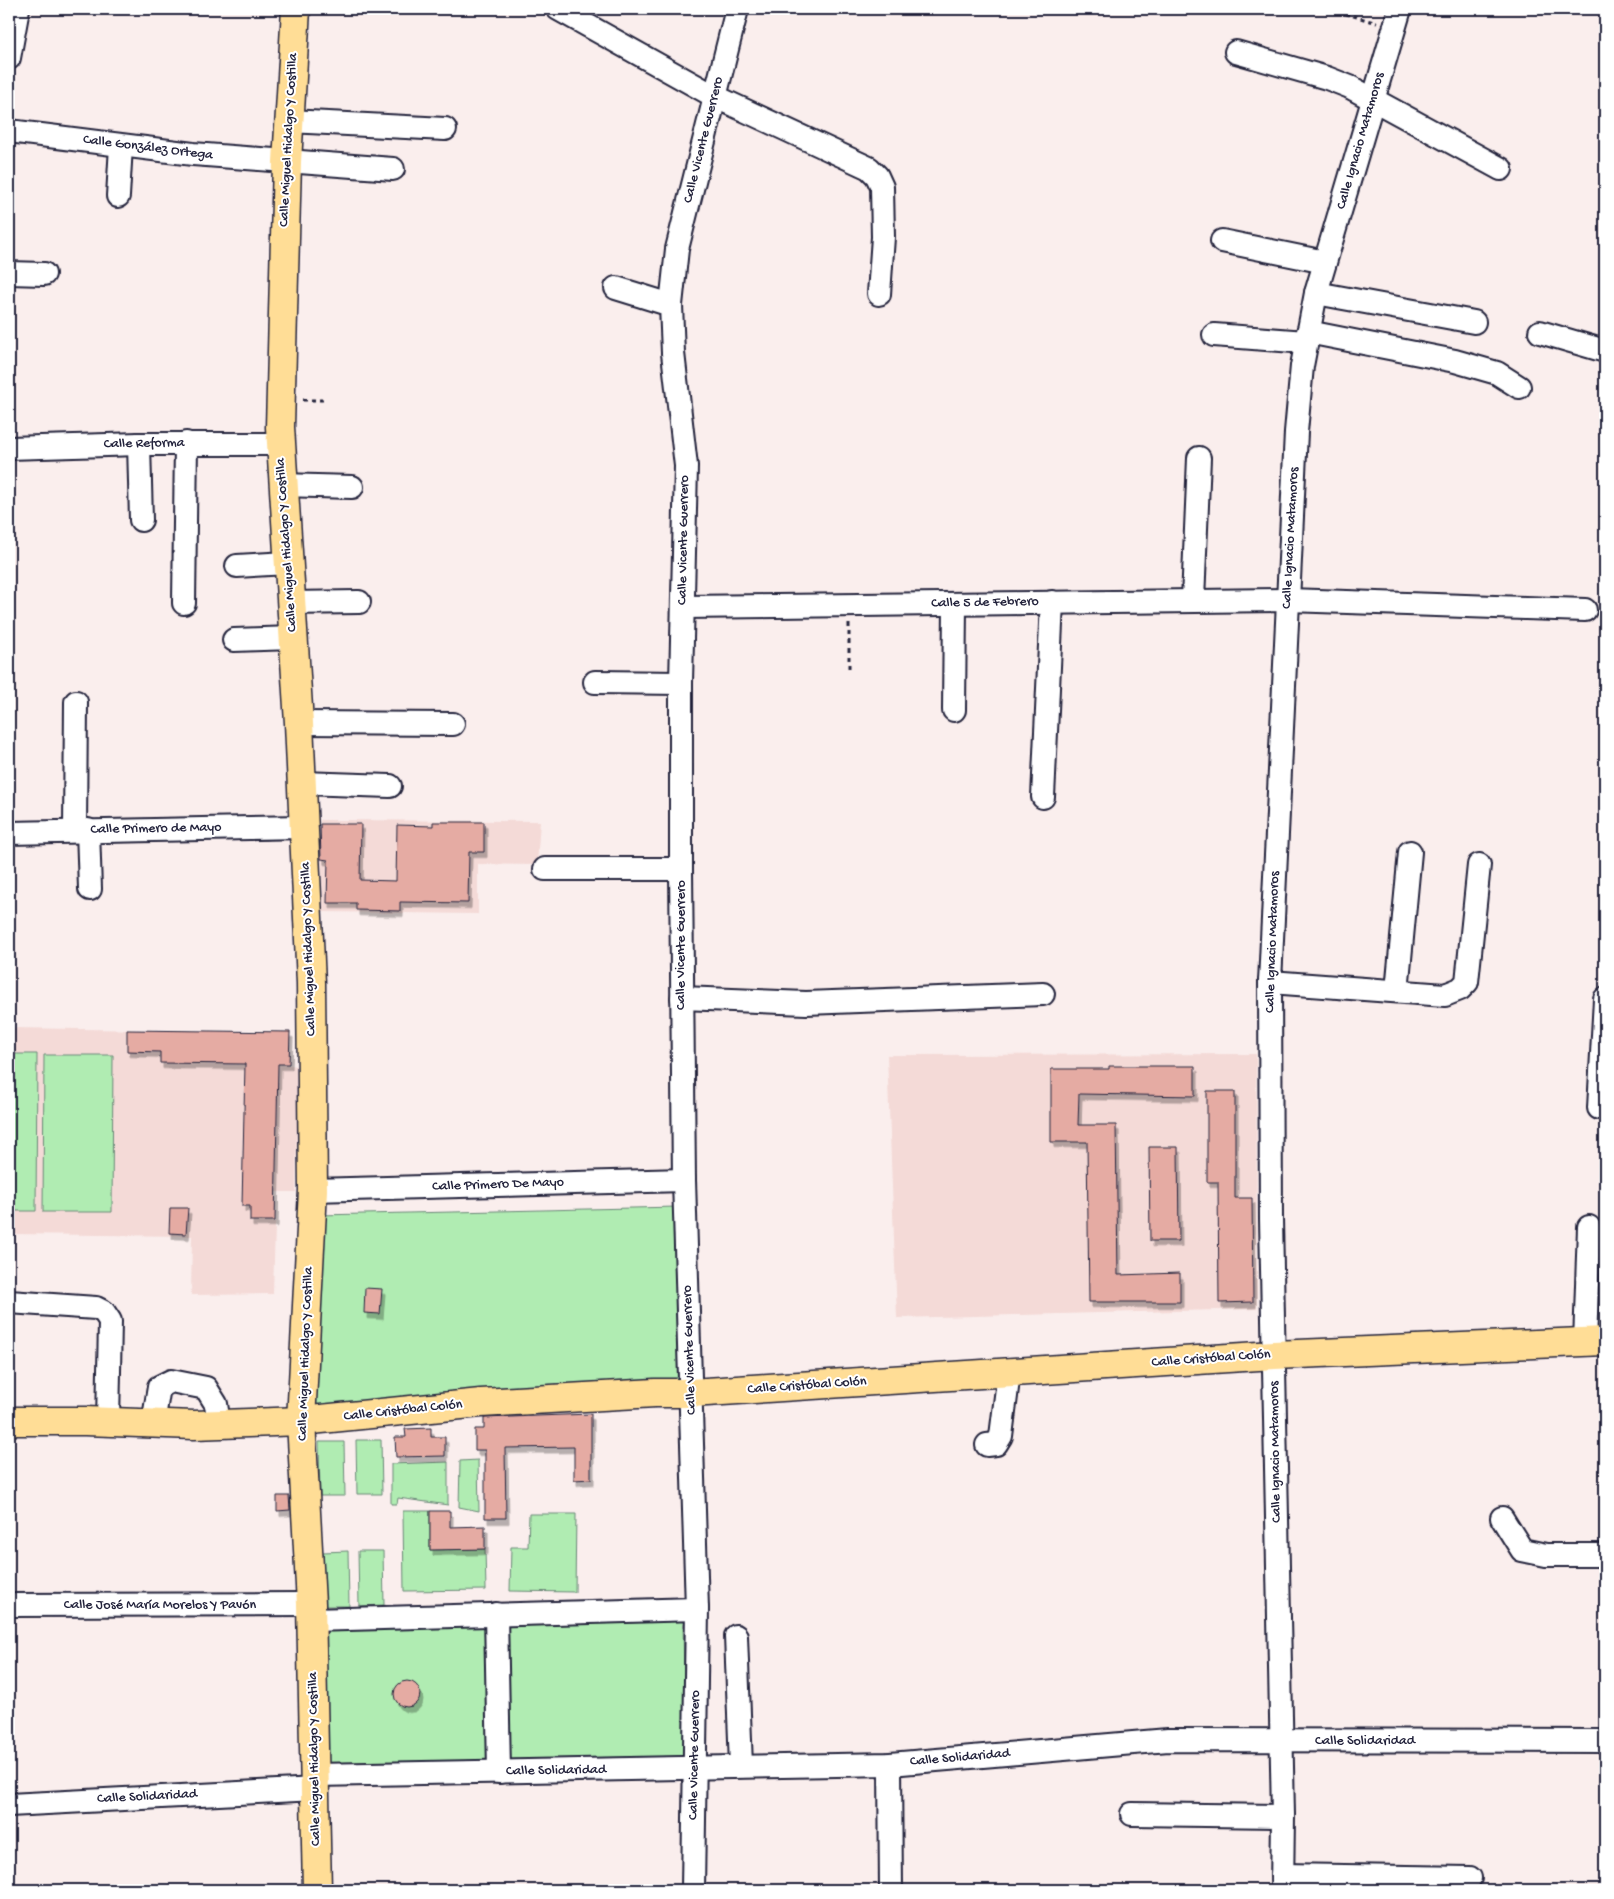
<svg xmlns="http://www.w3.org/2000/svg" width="1614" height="1899" viewBox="0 0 1614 1899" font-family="'Gochi Hand',sans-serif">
	<defs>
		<filter id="shadow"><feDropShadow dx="3" dy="5.5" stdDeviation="0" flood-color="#0004"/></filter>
	</defs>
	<rect width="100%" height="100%" fill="#faeeed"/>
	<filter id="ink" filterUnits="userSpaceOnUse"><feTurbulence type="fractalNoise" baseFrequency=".02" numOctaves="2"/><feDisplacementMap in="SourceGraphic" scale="10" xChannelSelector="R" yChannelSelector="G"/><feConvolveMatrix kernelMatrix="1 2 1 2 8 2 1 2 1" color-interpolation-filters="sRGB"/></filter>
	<g filter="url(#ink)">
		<!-- built -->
		<g fill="#f4dad7">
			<polygon points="320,820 540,821 537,865 478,864 478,914 323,912"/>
			<polygon points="9,1028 290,1032 289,1065 298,1066 296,1192 276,1192 273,1294 191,1295 192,1236 9,1234"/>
			<polygon points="1256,1054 1257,1309 897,1318 887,1055"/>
		</g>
		<!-- green -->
		<g fill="#b0ecb2" stroke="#698776">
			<polygon points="9,1054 37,1054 36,1211 9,1211"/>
			<polygon points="44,1055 113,1055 112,1212 43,1212"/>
			<polygon points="677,1207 680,1387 314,1409 319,1215"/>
			<polygon points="356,1440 381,1440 382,1494 357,1494"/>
			<polygon points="319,1442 344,1442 345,1496 320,1496"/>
			<polygon points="478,1460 479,1511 459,1507 460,1461"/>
			<polygon points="448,1462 448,1505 398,1498 397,1504 391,1504 391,1464"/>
			<polygon points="403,1511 430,1511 430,1550 485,1549 486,1590 404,1591"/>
			<polygon points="529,1514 576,1514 575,1592 510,1591 511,1547 528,1547"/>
			<polygon points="348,1551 349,1606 324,1606 323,1552"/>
			<polygon points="358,1551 383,1551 384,1605 359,1606"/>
			<polygon points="683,1619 685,1762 325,1768 322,1626"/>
		</g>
		<!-- building -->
		<g fill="#e5aba3" stroke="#22223b" filter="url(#shadow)">
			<polygon points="433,822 484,822 484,852 469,852 468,903 400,902 400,911 356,910 356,903 327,903 328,860 321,859 320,824 361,824 360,880 396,881 397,825 433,826"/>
			<polygon points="127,1030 290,1032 289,1064 278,1064 275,1221 250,1221 250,1206 242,1206 245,1064 160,1063 160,1052 127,1051"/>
			<polygon points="1109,1066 1195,1066 1195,1096 1079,1094 1078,1125 1116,1125 1118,1275 1180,1273 1180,1302 1089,1302 1087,1142 1051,1142 1051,1069 1109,1069"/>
			<polygon points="1207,1091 1235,1091 1235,1198 1252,1198 1253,1302 1219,1303 1218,1182 1207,1182"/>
			<polygon points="1149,1147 1178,1147 1179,1241 1150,1241"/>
			<polygon points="170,1208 188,1208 186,1234 169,1233"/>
			<polygon points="365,1288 382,1289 380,1314 364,1313"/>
			<polygon points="591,1414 591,1479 574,1480 574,1447 505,1448 506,1518 485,1518 485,1450 475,1450 475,1429 484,1429 484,1418"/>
			<polygon points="431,1428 431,1437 445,1437 445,1456 396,1457 395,1437 406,1437 405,1429"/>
			<polygon points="277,1496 289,1496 290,1510 277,1511"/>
			<polygon points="430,1511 450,1511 450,1527 485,1526 485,1549 430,1550"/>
			<circle cx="407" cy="1694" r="13"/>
		</g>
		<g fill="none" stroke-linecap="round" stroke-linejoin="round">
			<defs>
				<g id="minor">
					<polyline points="558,9 714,96 869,168 877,176 882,187 883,237 879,294"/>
					<polyline points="1236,52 1327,78 1350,87 1501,169"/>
					<polyline points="9,58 18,9"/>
					<polyline points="289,121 445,129"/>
					<polyline points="9,131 193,154 393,169"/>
					<polyline points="118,196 121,146"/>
					<polyline points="1222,241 1325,262"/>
					<polyline points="9,273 44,274"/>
					<polyline points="616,288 671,305"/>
					<polyline points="1316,293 1474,322"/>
					<polyline points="1308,332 1455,361 1497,373 1519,387"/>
					<polyline points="1540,332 1605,351"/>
					<polyline points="1214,335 1306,342"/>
					<polyline points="139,444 141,520"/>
					<polyline points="9,448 139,444 280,444"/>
					<polyline points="282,485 352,487"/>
					<polyline points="237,566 287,563"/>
					<polyline points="1193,600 1199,458"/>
					<polyline points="184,603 186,443"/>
					<polyline points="289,603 359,602"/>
					<polyline points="683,607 1288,600 1585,610"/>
					<polyline points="234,640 293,638"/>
					<polyline points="595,682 681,683"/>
					<polyline points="954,710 955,604"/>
					<polyline points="299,723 453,724"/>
					<polyline points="302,783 390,786"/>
					<polyline points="1043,797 1052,602"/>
					<polyline points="88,830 90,889"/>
					<polyline points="75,831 76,702"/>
					<polyline points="9,833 303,827"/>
					<polyline points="545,869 681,869"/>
					<polyline points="1270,982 1445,995 1460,989 1467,982 1479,865"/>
					<polyline points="1397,991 1410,852"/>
					<polyline points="682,998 806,1003 1043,994"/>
					<polyline points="1599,1108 1605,999"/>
					<polyline points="313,1190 684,1180"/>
					<polyline points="9,1302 96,1308 104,1312 110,1321 108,1422"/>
					<polyline points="1585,1343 1589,1227"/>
					<polyline points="153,1424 159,1387 171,1381 206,1388 216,1404 219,1424"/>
					<polyline points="987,1445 996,1444 1001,1436 1009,1372"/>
					<polyline points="1502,1518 1522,1550 1546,1555 1605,1555"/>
					<polyline points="9,1605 311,1604"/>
					<polyline points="496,1614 499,1772"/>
					<polyline points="312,1620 697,1609"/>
					<polyline points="736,1636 741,1766"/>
					<polyline points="890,1764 891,1890"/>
					<polyline points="315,1775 890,1764 1168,1740 1605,1741"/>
					<polyline points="9,1805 316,1789"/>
					<polyline points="1132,1814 1283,1816"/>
					<polyline points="1282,1875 1470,1878"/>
					<polyline points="693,1890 697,1609 684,1180 681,869 681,683 686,466 673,353 671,305 677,249 737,9"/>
					<polyline points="1282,1890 1283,1816 1271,1219 1270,982 1296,432 1302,366 1316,293 1400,9"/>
				</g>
				<g id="major">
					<polyline points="296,9 287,162 280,427 299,723 311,983 313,1190 301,1421 311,1604 317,1890"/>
					<polyline points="9,1421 85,1421 194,1425 301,1421 481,1403 655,1393 691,1393 1274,1355 1605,1341"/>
				</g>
			</defs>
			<!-- minor casing -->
			<use href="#minor" stroke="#22223b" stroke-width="26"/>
			<!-- major casing -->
			<use href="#major" stroke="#22223b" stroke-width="31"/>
			<!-- path -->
			<g stroke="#22223b" stroke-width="3" stroke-dasharray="4 4" stroke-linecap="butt">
				<polyline points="1330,9 1377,23"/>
				<polyline points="303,400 326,400"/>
				<polyline points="849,624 849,671"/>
			</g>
			<!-- minor -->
			<use href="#minor" stroke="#fff" stroke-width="22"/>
			<!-- major -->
			<use href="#major" stroke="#ffdd96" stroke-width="28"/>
		</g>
	</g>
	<g text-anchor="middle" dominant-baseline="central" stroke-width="4" stroke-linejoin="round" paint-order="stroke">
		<!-- street labels -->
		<g font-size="14" fill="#22223b" stroke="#fff">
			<text transform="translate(289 140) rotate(-87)">Calle Miguel Hidalgo Y Costilla</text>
			<text transform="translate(704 140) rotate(-76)">Calle Vicente Guerrero</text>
			<text transform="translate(1361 141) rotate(-74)">Calle Ignacio Matamoros</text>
			<text transform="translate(148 148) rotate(7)">Calle González Ortega</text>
			<text transform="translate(144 444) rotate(-1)">Calle Reforma</text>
			<text transform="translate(1291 538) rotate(-87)">Calle Ignacio Matamoros</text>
			<text transform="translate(684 540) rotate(-89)">Calle Vicente Guerrero</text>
			<text transform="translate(287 545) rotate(-94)">Calle Miguel Hidalgo Y Costilla</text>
			<text transform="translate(985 603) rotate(-1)">Calle 5 de Febrero</text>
			<text transform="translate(156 829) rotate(-1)">Calle Primero de Mayo</text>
			<text transform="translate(1273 942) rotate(-88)">Calle Ignacio Matamoros</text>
			<text transform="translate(681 945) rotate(-90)">Calle Vicente Guerrero</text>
			<text transform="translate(309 949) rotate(-92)">Calle Miguel Hidalgo Y Costilla</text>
			<text transform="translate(498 1185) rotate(-2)">Calle Primero De Mayo</text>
			<text transform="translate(690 1350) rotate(-92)">Calle Vicente Guerrero</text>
			<text transform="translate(306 1354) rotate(-88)">Calle Miguel Hidalgo Y Costilla</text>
			<text transform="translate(1211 1359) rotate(-4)">Calle Cristóbal Colón</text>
			<text transform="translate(807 1386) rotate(-4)">Calle Cristóbal Colón</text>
			<text transform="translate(403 1411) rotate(-6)">Calle Cristóbal Colón</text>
			<text transform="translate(1276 1452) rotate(-91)">Calle Ignacio Matamoros</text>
			<text x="160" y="1605">Calle José María Morelos Y Pavón</text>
			<text x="1365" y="1741">Calle Solidaridad</text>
			<text transform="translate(695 1755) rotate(-89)">Calle Vicente Guerrero</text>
			<text transform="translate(960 1758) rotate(-5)">Calle Solidaridad</text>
			<text transform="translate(315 1759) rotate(-91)">Calle Miguel Hidalgo Y Costilla</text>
			<text transform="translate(556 1771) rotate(-1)">Calle Solidaridad</text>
			<text transform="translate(147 1797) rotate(-3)">Calle Solidaridad</text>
		</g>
	</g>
	<!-- margin -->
	<rect width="1614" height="1899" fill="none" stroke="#fff" stroke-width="30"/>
	<rect x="15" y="15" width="1584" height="1869" fill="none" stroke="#22223b" stroke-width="2" filter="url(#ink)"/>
</svg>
